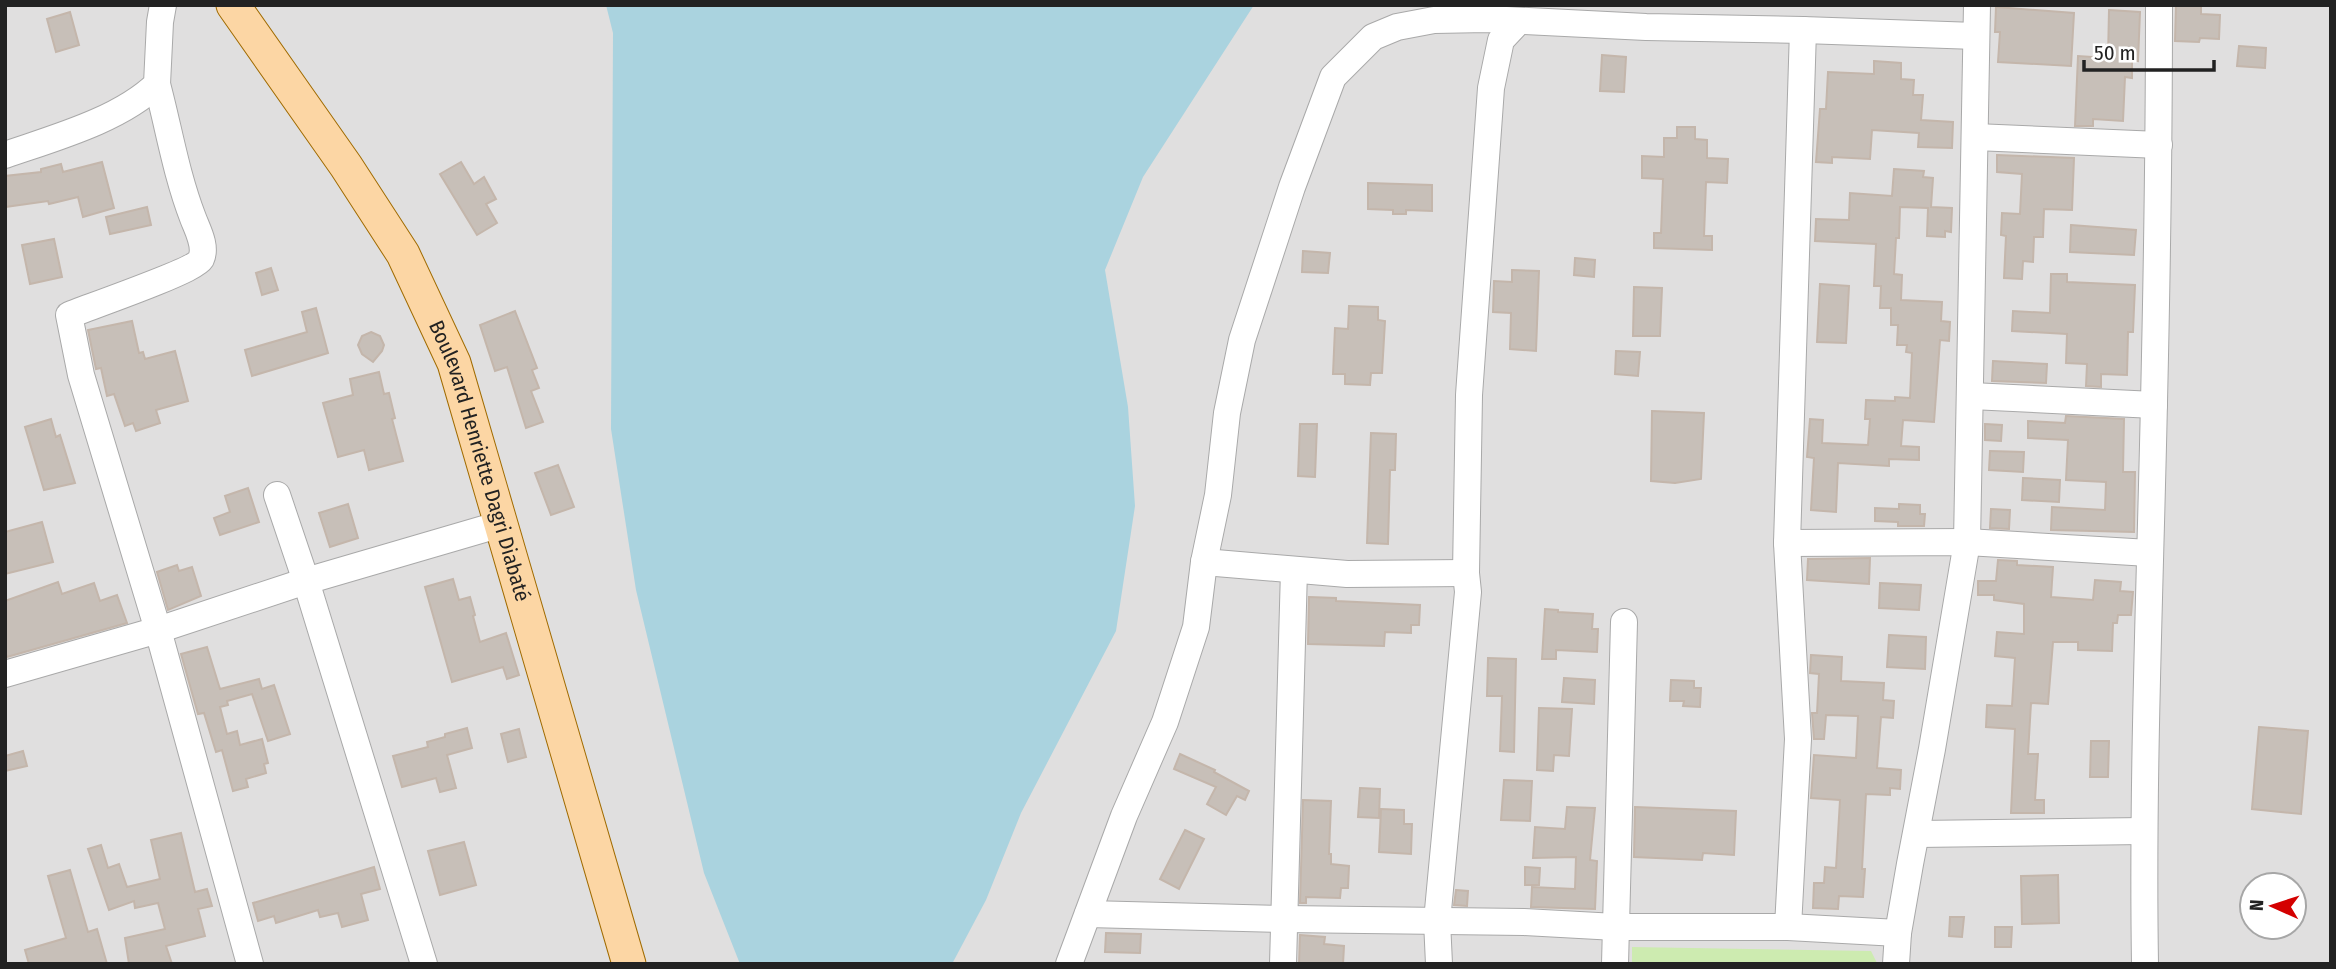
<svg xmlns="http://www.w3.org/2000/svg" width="2336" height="969" viewBox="0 0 2336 969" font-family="'Fira Sans Condensed',sans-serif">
	<rect width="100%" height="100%" fill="#f2efe9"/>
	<!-- residential -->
	<path fill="#e0dfdf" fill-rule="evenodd" d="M5 5H2331V964H5ZM2252 885H2294V927H2252Z"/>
	<!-- grass -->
	<polygon fill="#cdebb0" points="1632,947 1871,951 1877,963 1632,964"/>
	<!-- water -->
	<polygon fill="#aad3df" points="606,5 1254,5 1143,177 1105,270 1128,407 1135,506 1116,631 1021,813 986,900 952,964 740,964 704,873 636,590 611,429 613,33"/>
	<!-- building -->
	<g fill="#c7bfb8" stroke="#c4b6ab" stroke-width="2">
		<polygon points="2176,5 2201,5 2201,14 2220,15 2219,39 2200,38 2199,42 2175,41"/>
		<polygon points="1996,7 2074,13 2071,66 1998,62 2000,32 1995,32"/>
		<polygon points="2109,10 2140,12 2138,61 2132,60 2132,78 2125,77 2123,121 2093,119 2093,126 2075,126 2078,56 2108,58"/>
		<polygon points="70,12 79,45 56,52 47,19"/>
		<polygon points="2239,46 2266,48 2265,68 2237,66"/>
		<polygon points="1602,55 1626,57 1624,92 1600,91"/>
		<polygon points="1874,61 1901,63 1901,79 1914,80 1913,95 1923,95 1921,120 1953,122 1952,148 1918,147 1919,133 1872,130 1870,159 1832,157 1832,163 1816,162 1820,109 1826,109 1828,72 1874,74"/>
		<polygon points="1677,127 1695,127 1695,139 1707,140 1707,158 1728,159 1727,183 1706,182 1704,236 1712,236 1712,250 1654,248 1654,233 1661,233 1663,179 1642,178 1642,156 1664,157 1664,138 1677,138"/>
		<polygon points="1997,155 2074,158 2072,210 2044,209 2043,237 2034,237 2033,262 2023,261 2022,279 2004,278 2006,236 2001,235 2002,213 2020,214 2022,174 1997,172"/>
		<polygon points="102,162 114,208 83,217 78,197 49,204 48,201 5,207 5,176 41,172 41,169 61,164 63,172"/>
		<polygon points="461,162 474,184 484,177 496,199 486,204 497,223 477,235 440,174"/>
		<polygon points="1894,169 1924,171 1923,177 1933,178 1931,207 1952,208 1951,232 1945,231 1945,237 1927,236 1928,208 1900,207 1899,238 1896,238 1894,274 1902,275 1901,300 1942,302 1941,321 1950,322 1949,341 1940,340 1934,422 1903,420 1901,446 1919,447 1919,460 1889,459 1889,466 1838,463 1836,512 1811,510 1814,458 1807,457 1810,419 1823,420 1822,443 1868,445 1870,419 1865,419 1866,400 1895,401 1895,397 1910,398 1912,353 1906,352 1907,345 1897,345 1898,325 1891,325 1891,308 1880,308 1881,286 1874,286 1876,244 1815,241 1816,219 1849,220 1850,193 1892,196"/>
		<polygon points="1368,183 1432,185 1432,211 1406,210 1406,214 1393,214 1393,210 1368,209"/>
		<polygon points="147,207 151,225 110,234 106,217"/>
		<polygon points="2071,225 2136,230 2134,255 2070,252"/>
		<polygon points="54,239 62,277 30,284 22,245"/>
		<polygon points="1303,251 1330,253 1328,273 1302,272"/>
		<polygon points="1575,258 1595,260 1594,277 1574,275"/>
		<polygon points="271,268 278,290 262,295 256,273"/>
		<polygon points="1512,270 1539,271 1536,351 1510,349 1511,313 1493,312 1494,281 1512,282"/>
		<polygon points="2051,274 2067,274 2067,282 2135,285 2133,332 2128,332 2127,375 2101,374 2101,387 2086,386 2087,364 2066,363 2067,334 2012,331 2013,311 2050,313"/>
		<polygon points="1820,284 1849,286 1846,343 1817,342"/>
		<polygon points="1634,287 1662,288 1660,336 1633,336"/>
		<polygon points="1349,306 1378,307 1378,320 1385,321 1382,373 1371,373 1370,385 1345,384 1345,374 1333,374 1335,328 1348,329"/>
		<polygon points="316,308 328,353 252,376 245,350 307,332 302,312"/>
		<polygon points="515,311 537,368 532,370 539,388 531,391 543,422 526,428 507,367 495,371 480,325"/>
		<polygon points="132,321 139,353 143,352 145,359 175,351 188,401 156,410 160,423 136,431 133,423 125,426 114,394 107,396 101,368 96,369 88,330"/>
		<polygon points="371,332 380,336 384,345 382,351 373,362 362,354 358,345 362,336"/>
		<polygon points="1616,351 1640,352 1638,376 1615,374"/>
		<polygon points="1993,361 2047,364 2046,383 1992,381"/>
		<polygon points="379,372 384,394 389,393 395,418 392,419 403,461 369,470 364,450 338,457 323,403 353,395 350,379"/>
		<polygon points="1652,411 1704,413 1701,479 1675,483 1651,481"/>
		<polygon points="2066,416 2124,419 2123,472 2135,472 2134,532 2051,530 2052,507 2105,510 2106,482 2066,480 2068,440 2028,438 2028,421 2065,423"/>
		<polygon points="51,419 56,437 60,435 75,483 44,490 25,427"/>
		<polygon points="1300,424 1317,424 1315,477 1298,476"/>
		<polygon points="1985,424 2002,425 2001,441 1985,440"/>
		<polygon points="1371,433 1396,434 1395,470 1390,470 1388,544 1367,543"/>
		<polygon points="1990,451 2024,452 2023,472 1989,470"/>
		<polygon points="558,465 574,507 551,515 535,473"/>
		<polygon points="2023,478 2060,480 2059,502 2022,500"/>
		<polygon points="248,488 259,522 220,535 214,518 230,512 225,496"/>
		<polygon points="348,504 358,538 330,547 319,513"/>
		<polygon points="1899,504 1920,505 1920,514 1925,514 1924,526 1898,526 1898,522 1875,521 1875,508 1899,509"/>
		<polygon points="1991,509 2010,510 2009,529 1990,528"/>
		<polygon points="42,522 53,562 5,574 5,532"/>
		<polygon points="1870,558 1869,584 1807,580 1808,559"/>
		<polygon points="1998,560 2017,561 2017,565 2053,567 2051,597 2093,600 2095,580 2121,582 2120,591 2133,592 2131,615 2118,615 2117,623 2113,623 2112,651 2078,650 2078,642 2053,642 2048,704 2031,703 2028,754 2038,754 2035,800 2044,800 2044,813 2011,813 2015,729 1986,727 1987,705 2012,706 2015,658 1995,656 1997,632 2024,634 2024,604 1994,600 1994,595 1978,595 1978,581 1996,581"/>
		<polygon points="177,565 179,571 192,567 201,596 168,610 157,572"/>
		<polygon points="453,579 459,600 470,597 475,615 473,616 480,642 506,633 519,675 507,679 503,667 452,682 425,587"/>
		<polygon points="58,582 62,594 94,583 100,601 117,595 127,623 7,657 5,651 5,601"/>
		<polygon points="1880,583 1921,585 1919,610 1879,608"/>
		<polygon points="1309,597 1336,598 1336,601 1420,605 1419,625 1411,625 1411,633 1385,632 1384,646 1308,644"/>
		<polygon points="1545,609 1558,610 1558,612 1593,614 1592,629 1598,629 1597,652 1556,650 1556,659 1542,659"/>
		<polygon points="1889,635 1926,637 1925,669 1887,667"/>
		<polygon points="207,647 220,689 259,679 262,689 274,685 290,734 268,741 252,694 227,701 228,705 220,707 227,734 237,731 240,745 262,739 268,763 264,764 266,773 246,779 248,787 233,791 222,750 216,752 204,713 198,714 181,654"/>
		<polygon points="1811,655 1842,657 1841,681 1884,683 1883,700 1894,701 1893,718 1881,717 1877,768 1901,770 1900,789 1890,788 1890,795 1866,794 1862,869 1865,869 1863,897 1839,896 1838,909 1813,908 1814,883 1824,883 1825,867 1836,868 1840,800 1811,798 1814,755 1856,758 1858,716 1826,715 1824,739 1814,739 1812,713 1817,713 1819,674 1810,673"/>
		<polygon points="1488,658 1516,659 1514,752 1500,751 1502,696 1487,696"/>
		<polygon points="1564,678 1595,680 1594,704 1562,702"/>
		<polygon points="1671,680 1694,681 1694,688 1701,688 1700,707 1683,706 1684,701 1670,701"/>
		<polygon points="1539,708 1572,709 1569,756 1554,755 1553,771 1537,770"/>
		<polygon points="2259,727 2308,731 2301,814 2252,809"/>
		<polygon points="467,728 472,748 447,755 456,788 440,792 436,778 402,787 393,756 428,747 427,742 445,737 445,734"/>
		<polygon points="519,729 526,757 508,762 501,734"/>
		<polygon points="2091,741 2109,741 2108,777 2090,777"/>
		<polygon points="23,751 27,766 5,771 5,756"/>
		<polygon points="1180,754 1215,770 1214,772 1249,791 1245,800 1237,796 1226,815 1207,804 1216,787 1174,769"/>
		<polygon points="1504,780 1532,781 1530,821 1501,820"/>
		<polygon points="1360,788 1380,789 1379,818 1358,817"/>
		<polygon points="1303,800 1331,801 1329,854 1331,854 1331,864 1349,866 1348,888 1341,888 1340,898 1306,897 1306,903 1300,903"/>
		<polygon points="1567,807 1595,808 1590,860 1597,861 1595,909 1531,907 1532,887 1575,889 1576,857 1533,858 1535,827 1565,829"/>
		<polygon points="1635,807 1736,811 1734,855 1703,853 1702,860 1634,857"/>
		<polygon points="1381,809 1404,810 1404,824 1412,824 1411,854 1379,852"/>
		<polygon points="1185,830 1204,839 1179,889 1160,879"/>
		<polygon points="181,833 195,892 207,889 212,906 198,909 205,936 166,946 172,964 129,964 125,938 165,929 158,903 135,908 134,901 109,910 88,849 101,845 108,868 119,864 127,887 160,879 151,840"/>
		<polygon points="464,842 476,885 440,895 428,851"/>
		<polygon points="374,867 380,889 361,894 368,920 342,927 338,913 320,917 318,910 276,923 274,916 258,921 253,903"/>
		<polygon points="1525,867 1540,868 1539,885 1525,885"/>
		<polygon points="70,870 88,932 97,929 107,964 29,964 25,950 66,938 48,876"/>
		<polygon points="2058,875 2059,923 2022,924 2021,876"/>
		<polygon points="1456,890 1468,891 1467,906 1454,905"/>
		<polygon points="1950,917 1964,917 1962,937 1949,936"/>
		<polygon points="1995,927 2012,927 2011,947 1995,947"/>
		<polygon points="1106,933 1141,934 1140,953 1105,952"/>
		<polygon points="1300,935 1325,937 1324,944 1344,946 1343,964 1299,964"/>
	</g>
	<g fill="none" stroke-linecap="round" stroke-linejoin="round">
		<defs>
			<g id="minor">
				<path d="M157 84C169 129 176 174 193 218 197 229 207 246 201 259 194 271 89 307 69 315L81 375 158 630 250 964"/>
				<polyline points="1975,137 2159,145"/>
				<path d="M5 155C54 138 120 120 157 84L160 22 163 5"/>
				<polyline points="1971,396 2154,405"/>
				<polyline points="277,495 306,581 424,964"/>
				<polyline points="1787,543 1967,542 2149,553"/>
				<polyline points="1204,562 1347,574 1466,573"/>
				<polyline points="5,674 158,630 306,581 501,524"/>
				<polyline points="1917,834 2143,831"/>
				<polyline points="1088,914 1284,919 1524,922 1616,927 1788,927 1898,933"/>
				<polyline points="1788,927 1798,739 1787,543 1803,30"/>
				<polyline points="1069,964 1124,816 1165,722 1196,627 1204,562 1218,495 1227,413 1242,340 1292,187 1333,77 1373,37 1397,27 1434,20 1487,19 1646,27 1803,30 1976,36"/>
				<polyline points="1283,964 1294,570"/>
				<polyline points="1439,964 1437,921 1468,592 1466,573 1469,395 1491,88 1501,40 1519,21"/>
				<polyline points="1615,964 1624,622"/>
				<polyline points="1896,964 1898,933 1910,864 1932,749 1967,542 1977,5"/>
				<path d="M2145 964C2142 776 2150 590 2154 402 2157 270 2159 138 2159 5"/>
			</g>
			<g id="major">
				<path id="s1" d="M233 5 346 166 403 254 454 363 629 964"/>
			</g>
		</defs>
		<!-- minor casing -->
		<use href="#minor" stroke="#a9a9a9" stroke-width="28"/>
		<!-- major casing -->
		<use href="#major" stroke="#a06b00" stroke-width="35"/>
		<!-- minor -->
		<use href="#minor" stroke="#fff" stroke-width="26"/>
		<!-- major -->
		<use href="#major" stroke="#fcd6a4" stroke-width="33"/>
	</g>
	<g text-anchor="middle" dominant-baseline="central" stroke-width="6" stroke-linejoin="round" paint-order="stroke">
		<!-- street labels -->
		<g font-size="21" fill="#222" stroke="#fff">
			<text stroke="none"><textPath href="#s1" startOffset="523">Boulevard Henriette Dagri Diabaté</textPath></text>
		</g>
	</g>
	<!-- border -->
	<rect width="2336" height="969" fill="none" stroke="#222222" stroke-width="14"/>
	<!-- north arrow -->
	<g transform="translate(2273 906) rotate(273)"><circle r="33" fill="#ffffff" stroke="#a7a7a7" stroke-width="2"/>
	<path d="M0-5L12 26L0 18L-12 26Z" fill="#d40000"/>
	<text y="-10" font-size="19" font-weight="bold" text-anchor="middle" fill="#222222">N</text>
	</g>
	<!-- scale -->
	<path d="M2084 60v10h130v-10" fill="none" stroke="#222222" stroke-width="3.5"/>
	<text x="2094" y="60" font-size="21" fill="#222222" stroke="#ffffff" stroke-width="5" paint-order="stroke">50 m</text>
</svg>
